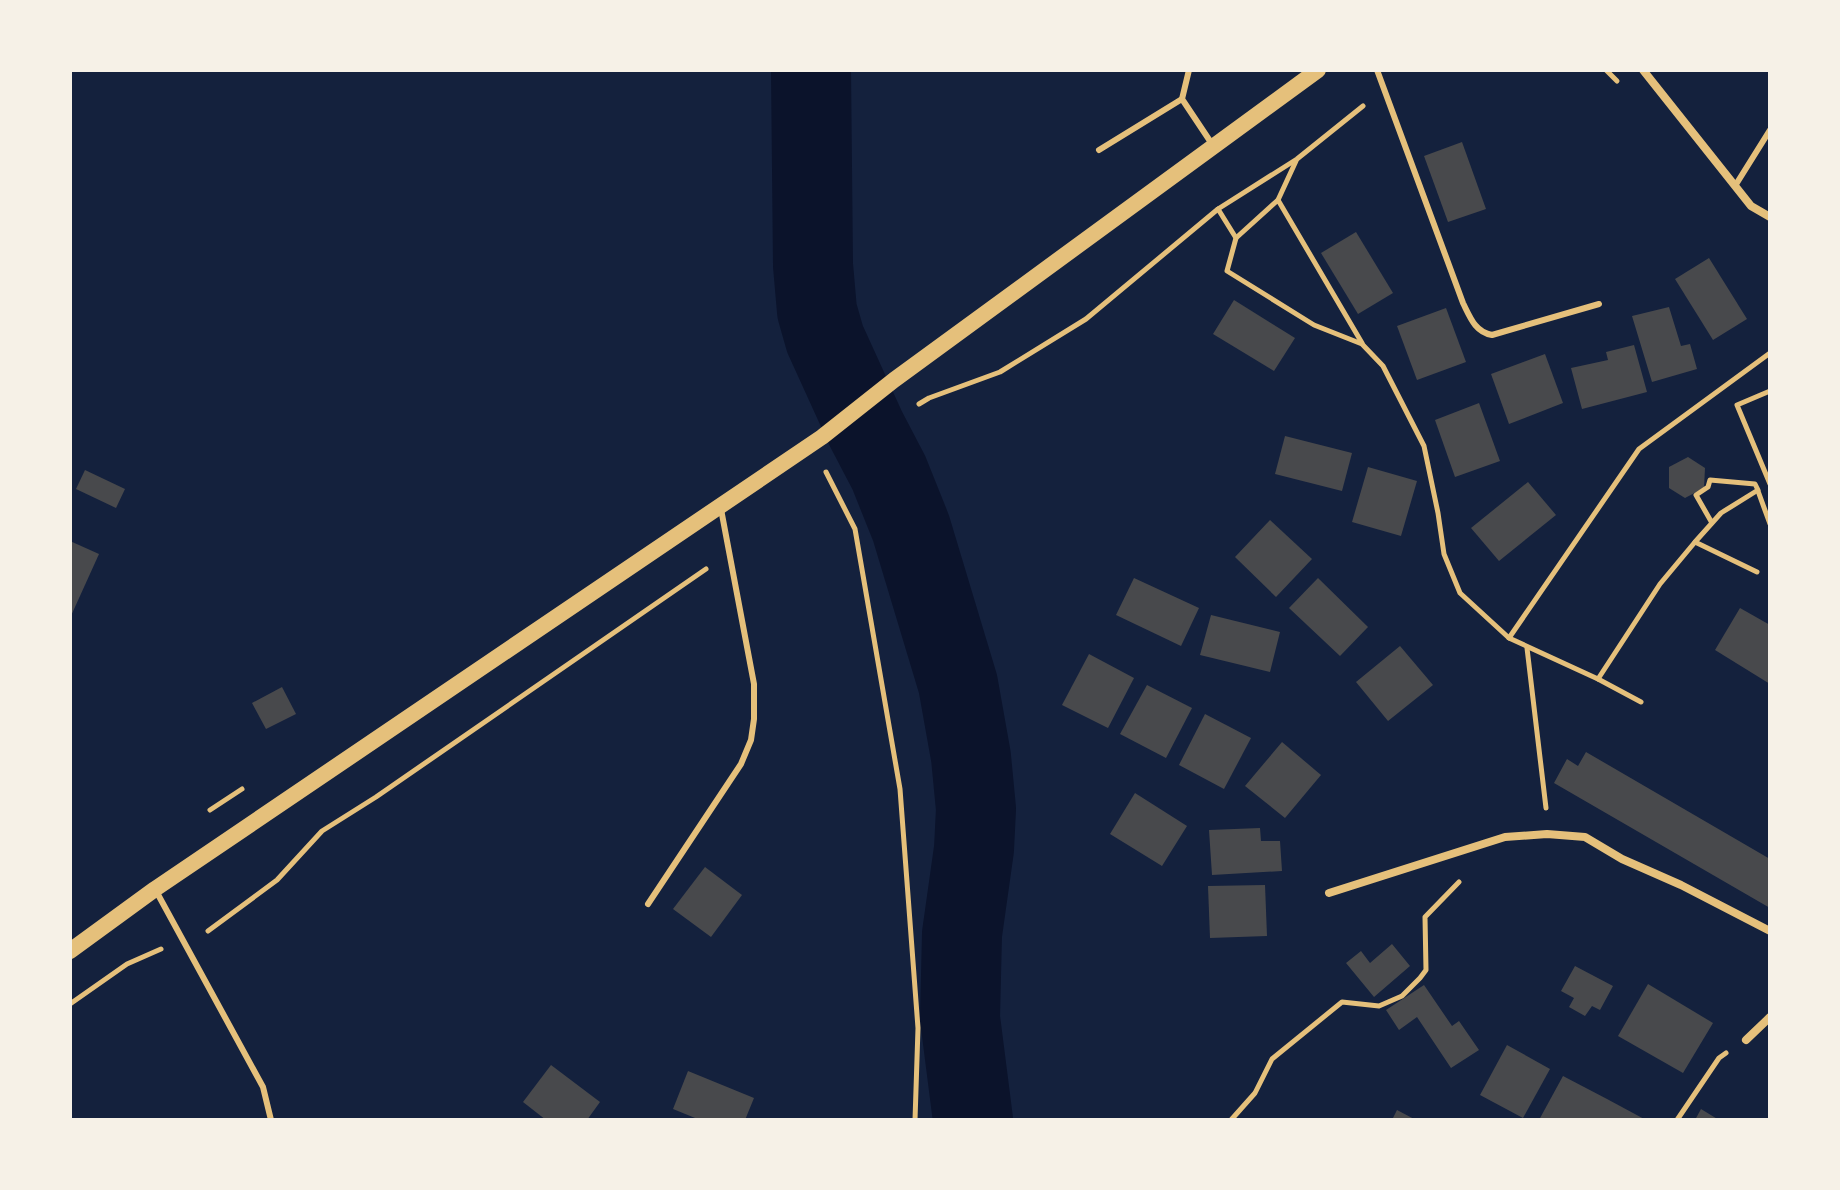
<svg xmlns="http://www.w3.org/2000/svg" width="1840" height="1190" viewBox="0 0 1840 1190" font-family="'Varela Round',sans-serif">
	<rect width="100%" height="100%" fill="#14213d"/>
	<!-- water -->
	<polygon fill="#0b132b" points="785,70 840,70 839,186 848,345 842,374 830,380 816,380 797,352 790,277"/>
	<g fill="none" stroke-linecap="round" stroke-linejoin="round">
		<!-- river -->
		<polyline stroke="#0b132b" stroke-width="80" points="811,70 813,265 817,311 825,339 866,429 889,473 911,528 958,684 971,757 976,809 974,849 962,934 960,1018 973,1120"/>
	</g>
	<!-- building -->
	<g fill="#48494c">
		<polygon points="1462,142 1486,209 1448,222 1424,156"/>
		<polygon points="1356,232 1393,293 1358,314 1321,253"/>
		<polygon points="1709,258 1747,319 1713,340 1675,279"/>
		<polygon points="1234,300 1295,338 1274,371 1213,334"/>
		<polygon points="1669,307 1681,346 1690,344 1697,369 1652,382 1632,316"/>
		<polygon points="1446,308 1466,362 1417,380 1397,326"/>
		<polygon points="1634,345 1647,392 1582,409 1571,368 1608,360 1606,352"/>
		<polygon points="1545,354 1563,403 1509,424 1491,374"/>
		<polygon points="1479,403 1500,461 1455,477 1435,420"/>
		<polygon points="1285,436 1352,453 1342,491 1275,474"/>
		<polygon points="1688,457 1705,468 1704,488 1685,498 1669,488 1669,467"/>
		<polygon points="1368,467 1417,481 1401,536 1352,522"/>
		<polygon points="85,470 125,489 116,508 76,489"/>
		<polygon points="1528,482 1556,515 1499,561 1471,528"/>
		<polygon points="1270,520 1312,559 1276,597 1235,557"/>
		<polygon points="70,541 99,554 70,618"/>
		<polygon points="1134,578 1199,608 1181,646 1116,615"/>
		<polygon points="1318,578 1368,627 1340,656 1289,608"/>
		<polygon points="1740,608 1770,625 1770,684 1715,650"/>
		<polygon points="1211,615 1280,632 1270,672 1200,655"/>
		<polygon points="1400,646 1433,685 1388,721 1356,682"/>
		<polygon points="1089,654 1134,678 1108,728 1062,705"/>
		<polygon points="1147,685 1192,708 1166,758 1120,734"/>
		<polygon points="282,687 296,714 266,729 252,703"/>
		<polygon points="1205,714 1251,738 1224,789 1179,765"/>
		<polygon points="1282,742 1321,775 1285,818 1245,786"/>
		<polygon points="1586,752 1770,859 1770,908 1554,783 1567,759 1578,766"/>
		<polygon points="1135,793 1187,826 1162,866 1110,834"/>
		<polygon points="1260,828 1261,841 1280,841 1282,871 1212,875 1209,830"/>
		<polygon points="705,867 742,895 711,937 673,909"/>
		<polygon points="1265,885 1267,936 1210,938 1208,886"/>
		<polygon points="1392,944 1410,966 1374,997 1346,963 1361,951 1370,963"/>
		<polygon points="1575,966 1613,986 1600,1010 1592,1006 1585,1016 1569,1007 1574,998 1561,991"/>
		<polygon points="1648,984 1713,1023 1683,1073 1618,1036"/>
		<polygon points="1424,985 1452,1026 1459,1021 1479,1050 1451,1068 1417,1017 1399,1030 1386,1010"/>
		<polygon points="1507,1045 1550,1069 1523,1118 1480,1095"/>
		<polygon points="551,1065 600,1102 587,1120 546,1120 523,1102"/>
		<polygon points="688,1071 754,1098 745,1120 700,1120 673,1109"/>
		<polygon points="1563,1076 1607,1099 1646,1120 1539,1120"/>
		<polygon points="1701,1109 1719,1120 1695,1120"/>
		<polygon points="1397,1110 1416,1120 1392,1120"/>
	</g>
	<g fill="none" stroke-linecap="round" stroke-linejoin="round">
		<!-- path -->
		<g stroke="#e5c07b" stroke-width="5">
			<polyline points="1606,70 1617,81"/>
			<polyline points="1278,200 1296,161"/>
			<polyline points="1218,209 1236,238 1227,271 1314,325 1362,344 1383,366 1424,446 1438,513 1444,554 1460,593 1509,638"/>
			<polyline points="1236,238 1278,200 1362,343"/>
			<polyline points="1770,391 1737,405 1770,484"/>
			<polyline points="919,404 929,398 1000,372 1086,319 1218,209 1297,159 1363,106"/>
			<polyline points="826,472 855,529 900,789 918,1028 915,1120"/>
			<polyline points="1758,491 1770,524"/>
			<polyline points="1695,542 1757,572"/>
			<polyline points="1527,648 1546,808"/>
			<polyline points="1598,679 1660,584 1695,542 1721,513 1758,490 1755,484 1710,480 1708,487 1696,495 1712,523"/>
			<polyline points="1641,702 1598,679 1509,638 1639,449 1770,353"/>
			<polyline points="210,810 242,789"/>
			<polyline points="208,931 277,880 322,831 376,797 706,569"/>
			<polyline points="70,1004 127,964 161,949"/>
			<polyline points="1231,1120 1255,1093 1272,1059 1342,1002 1379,1006 1402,996 1420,978 1426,970 1425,917 1459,882"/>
			<polyline points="1677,1120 1719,1058 1726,1053"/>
		</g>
		<!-- service -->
		<g stroke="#e5c07b" stroke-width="6">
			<polyline points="1189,70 1182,99 1212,144"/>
			<path d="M1377 70 1463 303C1470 317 1475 332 1492 335L1599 304"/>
			<polyline points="1099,150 1182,99"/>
			<polyline points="1735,186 1770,130"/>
			<polyline points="155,889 263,1087 271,1120"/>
			<polyline points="648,904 741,764 751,740 754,719 754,684 721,509"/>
		</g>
		<!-- minor -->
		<g stroke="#e5c07b" stroke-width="8">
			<polyline points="1643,70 1751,206 1770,217"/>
			<polyline points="1329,893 1505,837 1547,834 1585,837 1622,859 1681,885 1770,931"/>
			<polyline points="1746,1040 1770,1017"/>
		</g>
		<!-- secondary -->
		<polyline stroke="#e5c07b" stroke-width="16" points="70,951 155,889 822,437 894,380 1318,70"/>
	</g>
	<!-- border -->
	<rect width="1840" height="1190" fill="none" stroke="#f6f1e7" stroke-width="144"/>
</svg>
